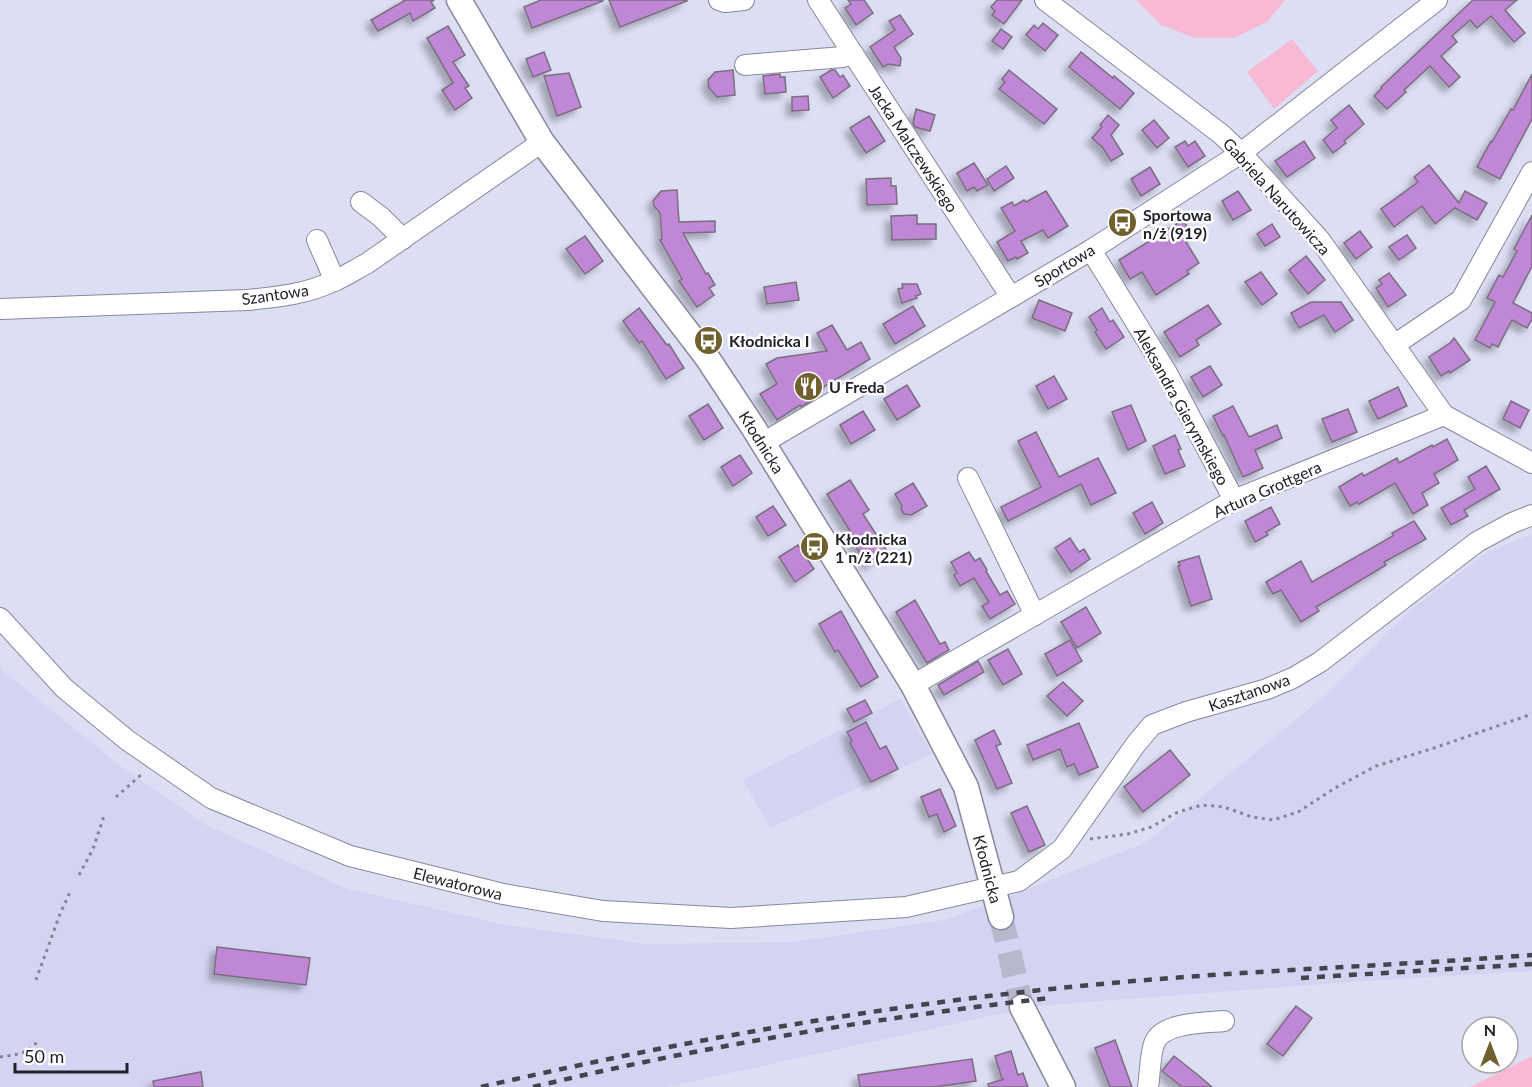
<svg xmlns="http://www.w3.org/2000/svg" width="1532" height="1087" viewBox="0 0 1532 1087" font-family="Lato,sans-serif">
	<defs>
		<filter id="shadow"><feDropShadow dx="-5.5" dy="5.5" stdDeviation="3" flood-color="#0004"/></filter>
	</defs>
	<rect width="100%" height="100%" fill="#dcdef3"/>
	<!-- built -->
	<g fill="#d2d4f1">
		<polygon points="1532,534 1532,971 1351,982 1035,1006 667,1087 0,1087 0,666 3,671 123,768 206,825 348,889 506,925 646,944 793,942 944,920 1013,895 1145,843 1327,694 1408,612 1486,553"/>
		<polygon points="900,699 932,754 770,828 743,780"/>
	</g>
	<!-- green -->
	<g fill="#f8b9d5">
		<polygon points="1136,0 1285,0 1267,22 1234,38 1195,38 1161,25"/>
		<polygon points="1292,39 1318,71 1274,109 1247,72"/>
		<polygon points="1532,1056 1532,1087 1470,1087"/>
	</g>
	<!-- building -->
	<g fill="#c087d6" stroke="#7a6e7f" stroke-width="1.5" filter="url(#shadow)">
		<polygon points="403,0 434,0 431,2 435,8 413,21 410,13 407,15 378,31 371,20 404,1"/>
		<polygon points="541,0 603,0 603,1 532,28 524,7"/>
		<polygon points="609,0 687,0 687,1 620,27"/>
		<polygon points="848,0 864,0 873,13 856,25 845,8 851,4"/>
		<polygon points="997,0 1022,0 1004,24 992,15 995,11 991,7"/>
		<polygon points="1473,0 1517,0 1505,10 1525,33 1514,42 1491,16 1477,28 1470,20 1452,36 1457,42 1441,56 1460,77 1449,87 1430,66 1404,90 1406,92 1387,109 1374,96 1382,88 1381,87"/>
		<polygon points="900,15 913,34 894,47 901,58 900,66 888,64 883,67 870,47 895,30 889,21"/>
		<polygon points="1043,23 1058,35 1045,51 1026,35 1034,25 1038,29"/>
		<polygon points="448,26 465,55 453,62 469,86 465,88 472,98 455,110 442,90 453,83 427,38"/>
		<polygon points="1001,29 1012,37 1003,49 992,41"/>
		<polygon points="544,52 551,70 533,77 526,59"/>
		<polygon points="1081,52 1113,78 1114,76 1134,93 1120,109 1069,67"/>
		<polygon points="733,70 735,95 717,97 709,88 708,80 715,72"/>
		<polygon points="831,70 835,70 840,77 843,75 850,86 833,98 820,77"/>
		<polygon points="1009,70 1057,109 1044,124 999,89 1005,82 1002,79"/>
		<polygon points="569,73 581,107 557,116 544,76"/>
		<polygon points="780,74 780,77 785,77 786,92 765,94 763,76"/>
		<polygon points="1532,74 1532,119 1500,179 1477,167 1491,141 1492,142 1511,109 1513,110"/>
		<polygon points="808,96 809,110 792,111 792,97"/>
		<polygon points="1349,105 1364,124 1344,141 1346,143 1333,153 1323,140 1337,128 1331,120"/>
		<polygon points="916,109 935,115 930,131 915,127 913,123"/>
		<polygon points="1108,115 1119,125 1111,135 1123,154 1111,161 1103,148 1092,138 1102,127 1100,125"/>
		<polygon points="869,116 885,141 866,153 850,128"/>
		<polygon points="1154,120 1169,138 1157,148 1142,130"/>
		<polygon points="1185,141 1188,146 1195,141 1205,156 1188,167 1175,147"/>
		<polygon points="1304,141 1315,158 1287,177 1275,161"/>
		<polygon points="974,163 988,185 977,191 974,187 967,191 957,173"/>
		<polygon points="1429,165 1459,203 1465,191 1487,203 1477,220 1455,208 1456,207 1435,224 1422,206 1394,227 1381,209 1418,182 1414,177"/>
		<polygon points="1006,166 1014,178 994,191 987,179"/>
		<polygon points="1150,167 1160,184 1141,196 1131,179"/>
		<polygon points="891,178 891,186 896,186 897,204 867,205 866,179"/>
		<polygon points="677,190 679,222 715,221 715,232 683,233 706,274 708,273 715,285 709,288 714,295 697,307 679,281 682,279 660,240 662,239 660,213 654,206 653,201 661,191"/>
		<polygon points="1046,191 1068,226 1048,238 1043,230 1021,241 1028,253 1017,259 1016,257 1008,261 997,242 1015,231 1001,208 1012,202 1014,206 1024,200 1026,202"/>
		<polygon points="1238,191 1251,210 1233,220 1222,201"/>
		<polygon points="917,215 917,224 936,224 936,239 892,240 891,216"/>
		<polygon points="1532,215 1532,266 1513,303 1532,313 1532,319 1527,328 1512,320 1498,347 1492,344 1490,348 1475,340 1495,302 1487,298 1499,275 1503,277 1517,251 1514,249"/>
		<polygon points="1183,220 1194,237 1186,242 1199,263 1187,271 1189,274 1156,295 1142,272 1130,279 1119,260"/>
		<polygon points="1272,224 1280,237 1265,246 1257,234"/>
		<polygon points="1360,231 1372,247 1356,259 1344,243"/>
		<polygon points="1407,235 1416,248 1399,260 1389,247"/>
		<polygon points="585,236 603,261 585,274 566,249"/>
		<polygon points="1306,256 1325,280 1308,294 1289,270"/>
		<polygon points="1261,272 1277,294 1262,305 1245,282"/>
		<polygon points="1389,273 1406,295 1388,307 1376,288 1382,284 1379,280"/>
		<polygon points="796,282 799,300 767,304 764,287"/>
		<polygon points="902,284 917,284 921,294 916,296 917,298 902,303 898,289 903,288"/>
		<polygon points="1039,300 1072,313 1065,331 1032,318"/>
		<polygon points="1311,302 1341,302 1353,320 1335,332 1324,315 1299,328 1291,313"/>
		<polygon points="1208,305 1221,324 1196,340 1199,345 1180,357 1164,332"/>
		<polygon points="913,306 925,326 895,344 883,324"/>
		<polygon points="639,308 667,345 669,344 684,368 666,379 642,341 639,343 623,321"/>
		<polygon points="1102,308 1110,322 1113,320 1124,337 1106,349 1095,332 1097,330 1089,317"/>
		<polygon points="832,325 847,350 861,342 870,359 810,395 813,400 801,407 800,405 777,420 760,394 777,384 766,364 777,358 827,351 817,333"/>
		<polygon points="1454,338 1470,360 1450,373 1449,371 1441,376 1429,357 1450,343"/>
		<polygon points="1210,366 1222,385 1203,397 1191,377"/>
		<polygon points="1054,376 1067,399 1048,409 1036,386"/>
		<polygon points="907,385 920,406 897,420 884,399"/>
		<polygon points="1398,387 1407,406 1378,419 1369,401"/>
		<polygon points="1511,401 1529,410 1520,428 1503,419"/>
		<polygon points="708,404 723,428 704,440 689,416"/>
		<polygon points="1131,405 1146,441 1128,450 1112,412"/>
		<polygon points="1233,406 1249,437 1277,425 1282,438 1255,450 1263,468 1243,477 1224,435 1223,436 1213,416"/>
		<polygon points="1348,409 1357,432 1332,442 1322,419"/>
		<polygon points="863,411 875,430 851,444 840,425"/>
		<polygon points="1036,432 1059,477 1098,458 1116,493 1091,505 1081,484 1008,521 1001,507 1041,487 1018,441"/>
		<polygon points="1175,435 1181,449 1178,450 1185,466 1165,474 1153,446"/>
		<polygon points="1447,439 1458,460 1434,474 1439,483 1422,493 1428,505 1413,514 1395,483 1359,504 1357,502 1350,506 1339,487 1362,473 1364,476 1397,458 1399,463 1432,445 1433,447"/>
		<polygon points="740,455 752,473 733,486 721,467"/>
		<polygon points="1486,466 1500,489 1464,510 1468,516 1451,525 1441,508 1475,489 1468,477"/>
		<polygon points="850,480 869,510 863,514 887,551 868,565 852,541 855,539 827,494"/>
		<polygon points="913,483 927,506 911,515 904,514 901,509 902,506 895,494"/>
		<polygon points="1152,502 1163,523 1145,534 1133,513"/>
		<polygon points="773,506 786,525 768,536 756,517"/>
		<polygon points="1271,507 1280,524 1266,532 1268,535 1255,542 1245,521"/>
		<polygon points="1414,521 1426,539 1384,562 1386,565 1316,607 1319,611 1301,622 1281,590 1273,594 1266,582 1301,561 1312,582 1393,536 1392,533"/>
		<polygon points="1070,538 1079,552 1084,549 1090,559 1071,572 1055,548"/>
		<polygon points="798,545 814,569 795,582 779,557"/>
		<polygon points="969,552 975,561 980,558 987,570 986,571 1000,595 1007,591 1015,604 990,619 982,606 989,602 974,578 960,586 954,575 957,573 951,562"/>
		<polygon points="1199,556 1212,599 1191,606 1178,566 1180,565 1178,562"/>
		<polygon points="915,600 940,644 945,642 949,650 927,663 896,612"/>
		<polygon points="1086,607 1101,633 1077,648 1061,622"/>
		<polygon points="841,611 878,677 861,687 838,650 835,652 819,624"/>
		<polygon points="1070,640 1082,661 1057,676 1045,654"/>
		<polygon points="1008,649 1022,674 1003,685 988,660"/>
		<polygon points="978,661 984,672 944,695 938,685"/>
		<polygon points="1063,682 1083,701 1067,716 1047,696"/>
		<polygon points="865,700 872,713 854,722 847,709"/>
		<polygon points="866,722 880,749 886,746 898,769 871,782 850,743 852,741 847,732"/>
		<polygon points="1079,723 1098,767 1079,775 1074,764 1067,767 1060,749 1033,760 1027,745"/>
		<polygon points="994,730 1001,744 996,746 1012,783 997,789 975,740"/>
		<polygon points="1170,750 1190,775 1143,812 1124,787"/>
		<polygon points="940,789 956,826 944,832 937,814 929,817 921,797"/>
		<polygon points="1027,806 1045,845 1029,852 1011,813"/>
		<polygon points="217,947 310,958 306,985 214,974"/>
		<polygon points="1296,1006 1312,1018 1283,1056 1267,1044"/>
		<polygon points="1115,1040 1132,1087 1110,1087 1095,1048"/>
		<polygon points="1011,1051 1018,1075 1023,1073 1028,1087 989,1087 988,1084 1004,1079 1002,1079 995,1056"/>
		<polygon points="1174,1056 1198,1075 1212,1087 1182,1087 1162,1071"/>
		<polygon points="972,1059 976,1081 934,1087 860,1087 858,1075"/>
		<polygon points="201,1072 203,1087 154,1087 153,1081"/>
	</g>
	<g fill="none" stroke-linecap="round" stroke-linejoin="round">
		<!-- major-tunnel -->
		<polyline stroke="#b6b8cb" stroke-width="24" stroke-dasharray="24 12" stroke-linecap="butt" points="1001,917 1022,1007"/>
		<defs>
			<g id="minor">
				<polyline points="719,0 725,2 744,0"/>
				<polyline points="818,0 1011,297"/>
				<polyline points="1045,0 1221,134 1241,153 1320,240 1444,415 1532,463"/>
				<polyline points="745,65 843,57 853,54"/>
				<polyline points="361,202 381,217 403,239"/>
				<polyline points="317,240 335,281"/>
				<polyline points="1091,250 1167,373 1234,500"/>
				<path d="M0 309 247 300C278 297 308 294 336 280 346 276 356 269 366 264L542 142"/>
				<polyline points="1394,345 1461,300 1532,172"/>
				<polyline points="763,443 1091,250 1241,153 1437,0"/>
				<polyline points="968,478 1035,615"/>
				<polyline points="0,618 64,688 127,740 211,798 350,856 503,894 603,911 731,918 906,907 1019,881 1062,849 1136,744 1152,725 1186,712 1267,689 1293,678 1320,662 1477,542 1512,523 1532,515"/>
				<polyline points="913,685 1234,500 1444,415"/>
				<path d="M1148 1087C1150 1074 1150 1056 1154 1044 1161 1022 1205 1023 1224 1021"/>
			</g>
			<g id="major">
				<polyline points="459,0 542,142 706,356 753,427 913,685 966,787 1001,917"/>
				<polyline points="1022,1007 1063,1087"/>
			</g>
		</defs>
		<!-- minor casing -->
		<use href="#minor" stroke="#87889c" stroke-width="22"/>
		<!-- major casing -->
		<use href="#major" stroke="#87889c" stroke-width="27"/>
		<!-- path -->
		<g stroke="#838594" stroke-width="3" stroke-dasharray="3 4.5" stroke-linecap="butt">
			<polyline points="116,797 144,772"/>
			<polyline points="1090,839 1128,834 1151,827 1178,812 1202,805 1224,807 1252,817 1273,820 1298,812 1335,788 1376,766 1434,748 1532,714"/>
			<polyline points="79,875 93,849 105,813"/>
			<polyline points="36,980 60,914 70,892"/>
			<path d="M0 1057C15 1055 30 1054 38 1040"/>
		</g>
		<!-- minor -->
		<use href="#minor" stroke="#fff" stroke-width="20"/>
		<!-- major -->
		<use href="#major" stroke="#fff" stroke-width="24"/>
		<!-- rail -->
		<g stroke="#43444e" stroke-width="4.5" stroke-dasharray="8 8" stroke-linecap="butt">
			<polyline points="1301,978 1532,964"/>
			<path d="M481 1087C689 1039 900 1002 1112 983 1252 970 1392 966 1532 955"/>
			<path d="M533 1087C703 1046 876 1018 1050 998"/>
		</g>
	</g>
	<!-- icons -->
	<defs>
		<symbol id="bus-disc" viewBox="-11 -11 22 22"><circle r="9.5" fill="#6f602d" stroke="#fff"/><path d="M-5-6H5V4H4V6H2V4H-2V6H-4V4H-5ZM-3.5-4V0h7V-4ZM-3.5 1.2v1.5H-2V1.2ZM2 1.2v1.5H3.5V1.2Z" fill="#fff"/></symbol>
		<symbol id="restaurant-disc" viewBox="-11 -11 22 22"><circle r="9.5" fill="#6f602d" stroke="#fff"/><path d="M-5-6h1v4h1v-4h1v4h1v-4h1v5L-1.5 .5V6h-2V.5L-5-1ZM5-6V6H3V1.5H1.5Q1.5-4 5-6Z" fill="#fff"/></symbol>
	</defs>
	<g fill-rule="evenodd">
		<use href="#bus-disc" x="1106" y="206" width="33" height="33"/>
		<use href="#bus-disc" x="692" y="324" width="33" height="33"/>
		<use href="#restaurant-disc" x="792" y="370" width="33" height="33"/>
		<use href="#bus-disc" x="798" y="530" width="33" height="33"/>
	</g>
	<g text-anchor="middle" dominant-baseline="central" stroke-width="5" stroke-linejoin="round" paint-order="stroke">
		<!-- street labels -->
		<g font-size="16" fill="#202129" stroke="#fff">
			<text transform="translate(914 148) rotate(57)">Jacka Malczewskiego</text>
			<text transform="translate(1277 196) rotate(48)">Gabriela Narutowicza</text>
			<text transform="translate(1064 265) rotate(-31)">Sportowa</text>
			<text transform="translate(275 294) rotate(-8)">Szantowa</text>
			<text transform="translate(1182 406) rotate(61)">Aleksandra Gierymskiego</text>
			<text transform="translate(762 442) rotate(58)">Kłodnicka</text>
			<text transform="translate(1267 489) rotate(-24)">Artura Grottgera</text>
			<text transform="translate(1249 692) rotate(-19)">Kasztanowa</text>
			<text transform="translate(988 869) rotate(75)">Kłodnicka</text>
			<text transform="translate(458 883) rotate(14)">Elewatorowa</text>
		</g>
		<!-- poi labels -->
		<g font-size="16" font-weight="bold" fill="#202129" stroke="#fff" text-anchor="start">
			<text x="1143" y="214">Sportowa<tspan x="1143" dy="18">n/ż (919)</tspan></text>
			<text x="729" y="340">Kłodnicka I</text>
			<text x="829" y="386">U Freda</text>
			<text x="835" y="538">Kłodnicka<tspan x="835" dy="18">1 n/ż (221)</tspan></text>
		</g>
	</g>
	<!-- north arrow -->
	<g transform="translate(1490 1045)"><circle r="28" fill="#ffffff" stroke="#a6a6a9" stroke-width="1.5"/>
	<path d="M0-4.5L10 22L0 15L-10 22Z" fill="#6f602d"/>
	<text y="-9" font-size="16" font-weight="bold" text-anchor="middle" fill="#202129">N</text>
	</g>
	<!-- scale -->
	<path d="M15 1063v9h112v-9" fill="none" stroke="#202129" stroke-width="3"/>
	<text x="24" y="1063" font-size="18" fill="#202129" stroke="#ffffff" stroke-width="4.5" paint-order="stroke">50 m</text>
</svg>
